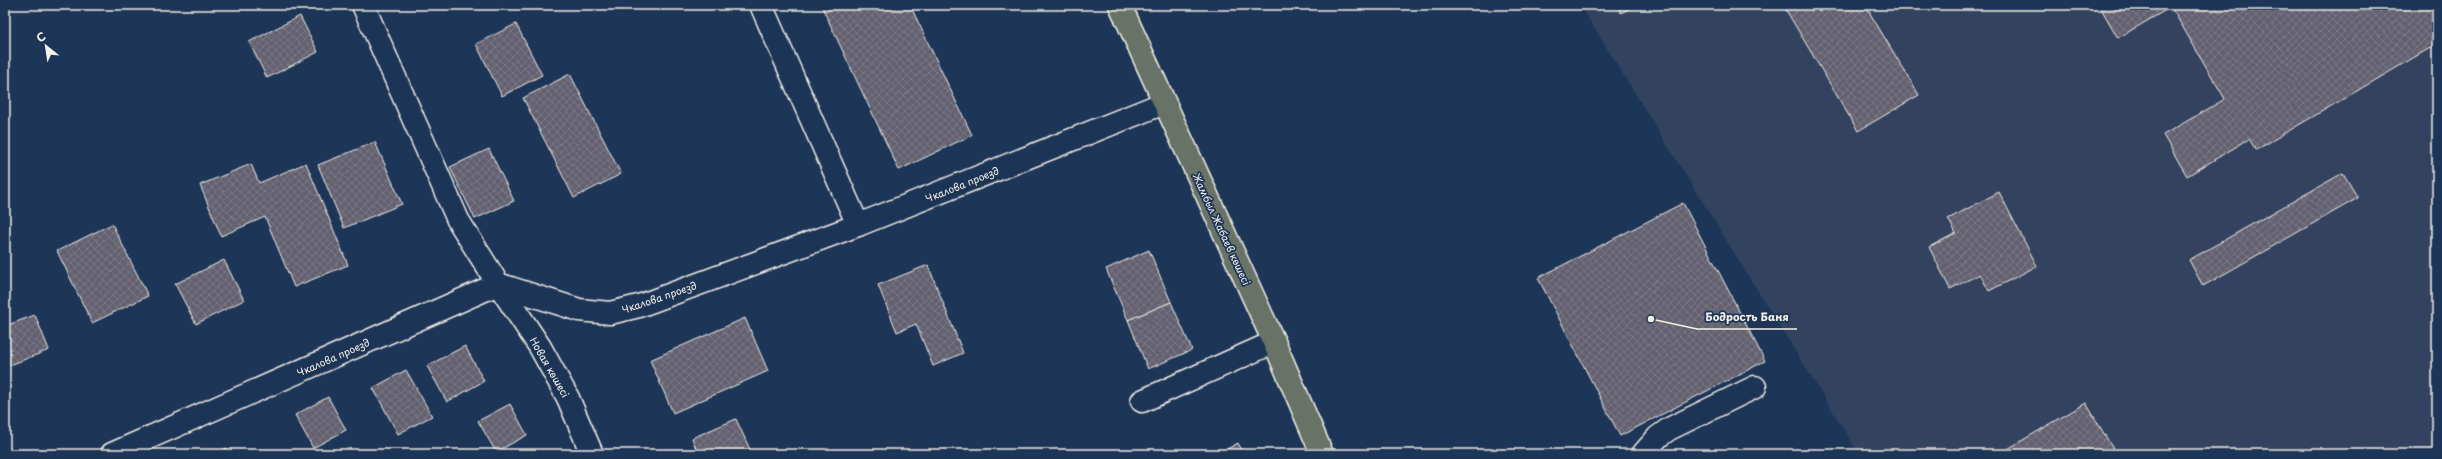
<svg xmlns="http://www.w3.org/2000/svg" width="2442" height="459" viewBox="0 0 2442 459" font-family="'Playpen Sans',sans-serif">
	<defs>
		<pattern id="building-cross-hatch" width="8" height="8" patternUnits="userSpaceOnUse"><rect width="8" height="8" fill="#646170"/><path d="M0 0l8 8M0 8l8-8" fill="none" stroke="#7b7884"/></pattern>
	</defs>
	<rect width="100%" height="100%" fill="#1d3557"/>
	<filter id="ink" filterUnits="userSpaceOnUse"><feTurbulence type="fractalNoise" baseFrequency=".025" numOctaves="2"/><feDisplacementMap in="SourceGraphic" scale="8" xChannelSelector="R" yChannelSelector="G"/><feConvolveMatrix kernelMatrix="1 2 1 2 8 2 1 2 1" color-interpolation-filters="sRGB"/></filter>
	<g filter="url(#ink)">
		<!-- built -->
		<polygon fill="#32425e" points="1580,5 2437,5 2437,454 1859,454"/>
		<!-- building -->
		<g fill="url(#building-cross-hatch)" stroke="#f4f1e8">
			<polygon points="821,5 910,5 972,135 899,170"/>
			<polygon points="1617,5 1636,5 1621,13"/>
			<polygon points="1783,5 1865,5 1919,95 1858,131"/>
			<polygon points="2099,5 2437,5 2437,44 2256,150 2249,139 2187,176 2163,135 2225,99 2171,7 2118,38"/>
			<polygon points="300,16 318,52 267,78 249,42"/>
			<polygon points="516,24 542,75 502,96 476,44"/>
			<polygon points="570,74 621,174 574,198 523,98"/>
			<polygon points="375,142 402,204 344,228 318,165"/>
			<polygon points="489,149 514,201 475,219 450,167"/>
			<polygon points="306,163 348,265 294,287 265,217 221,236 200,185 251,164 259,183"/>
			<polygon points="2343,173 2358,198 2203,286 2189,260"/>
			<polygon points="1999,192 2037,266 1989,291 1980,274 1950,289 1929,247 1956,233 1948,219"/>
			<polygon points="1683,203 1765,361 1620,436 1538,278"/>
			<polygon points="112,224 148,296 92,323 57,251"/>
			<polygon points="1149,250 1171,302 1128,320 1106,269"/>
			<polygon points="224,260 244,300 196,324 175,284"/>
			<polygon points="928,265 963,353 933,366 916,324 897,332 878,285"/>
			<polygon points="1171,302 1192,350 1148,369 1128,320"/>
			<polygon points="35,315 49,350 5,367 5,326"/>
			<polygon points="745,318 768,371 673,413 650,360"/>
			<polygon points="465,346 484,381 447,402 427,366"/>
			<polygon points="406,370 432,416 398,434 373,388"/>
			<polygon points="328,397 346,430 313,448 295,415"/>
			<polygon points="2086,403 2116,454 1999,454"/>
			<polygon points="510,404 527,435 496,452 478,421"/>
			<polygon points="736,419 752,454 698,454 692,438"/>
			<polygon points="1238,443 1244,454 1218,454"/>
			<polygon points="226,448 230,454 216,454"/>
		</g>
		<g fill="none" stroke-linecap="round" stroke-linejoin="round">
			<defs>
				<g id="lane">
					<polyline points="363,5 458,220 498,284"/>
					<polyline points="761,5 858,225"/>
					<polyline points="1142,401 1274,342"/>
					<polyline points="1643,454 1658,437 1669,429 1755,387"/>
				</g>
				<g id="street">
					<polyline points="498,284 540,347 568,398 592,454"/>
					<polyline points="112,454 498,284 579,310 610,313 639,306 858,225 1164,103"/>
				</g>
				<polyline id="primary" points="1120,5 1274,342 1322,454"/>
			</defs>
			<!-- lane casing -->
			<use href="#lane" stroke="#f4f1e8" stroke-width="25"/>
			<!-- street casing -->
			<use href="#street" stroke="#f4f1e8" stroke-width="25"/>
			<!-- primary casing -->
			<use href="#primary" stroke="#f4f1e8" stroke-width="25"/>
			<!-- lane -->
			<use href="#lane" stroke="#1d3557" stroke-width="22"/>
			<!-- street -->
			<use href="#street" stroke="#1d3557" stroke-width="22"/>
			<!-- primary -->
			<use href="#primary" stroke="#697266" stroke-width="22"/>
		</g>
	</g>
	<g text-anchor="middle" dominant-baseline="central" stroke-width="3.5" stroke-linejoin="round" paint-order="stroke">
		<!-- street labels -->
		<g font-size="10" fill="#f4f1e8" stroke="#1d3557">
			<text transform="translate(962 184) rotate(-22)">Чкалова проезд</text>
			<text transform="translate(1222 229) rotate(65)">Жамбыл Жабаев көшесі</text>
			<text transform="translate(659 297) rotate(-19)">Чкалова проезд</text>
			<text transform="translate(333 357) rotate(-24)">Чкалова проезд</text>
			<text transform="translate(550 367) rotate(60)">Новая көшесі</text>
		</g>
	</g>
	<!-- callouts -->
	<path fill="none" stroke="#f4f1e8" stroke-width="1.5" d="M1651 319L1697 329H1797"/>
	<circle fill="#f4f1e8" stroke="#1d3557" stroke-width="1.5" cx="1651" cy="319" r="4"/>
	<g font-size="11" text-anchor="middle" font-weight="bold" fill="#f4f1e8" stroke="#1d3557" stroke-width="3.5" stroke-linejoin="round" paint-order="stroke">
		<text x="1747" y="321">Бодрость Баня</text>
	</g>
	<!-- margin -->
	<rect width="2442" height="459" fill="none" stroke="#1d3557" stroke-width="20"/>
	<rect x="10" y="10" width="2422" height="439" fill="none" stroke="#f4f1e8" stroke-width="1.5" filter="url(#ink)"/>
	<!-- north arrow -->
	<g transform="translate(46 46) rotate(330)" stroke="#1d3557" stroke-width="3" paint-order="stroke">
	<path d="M0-3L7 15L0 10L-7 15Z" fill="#f4f1e8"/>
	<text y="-6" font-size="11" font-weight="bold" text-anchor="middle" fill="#f4f1e8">С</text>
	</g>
</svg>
